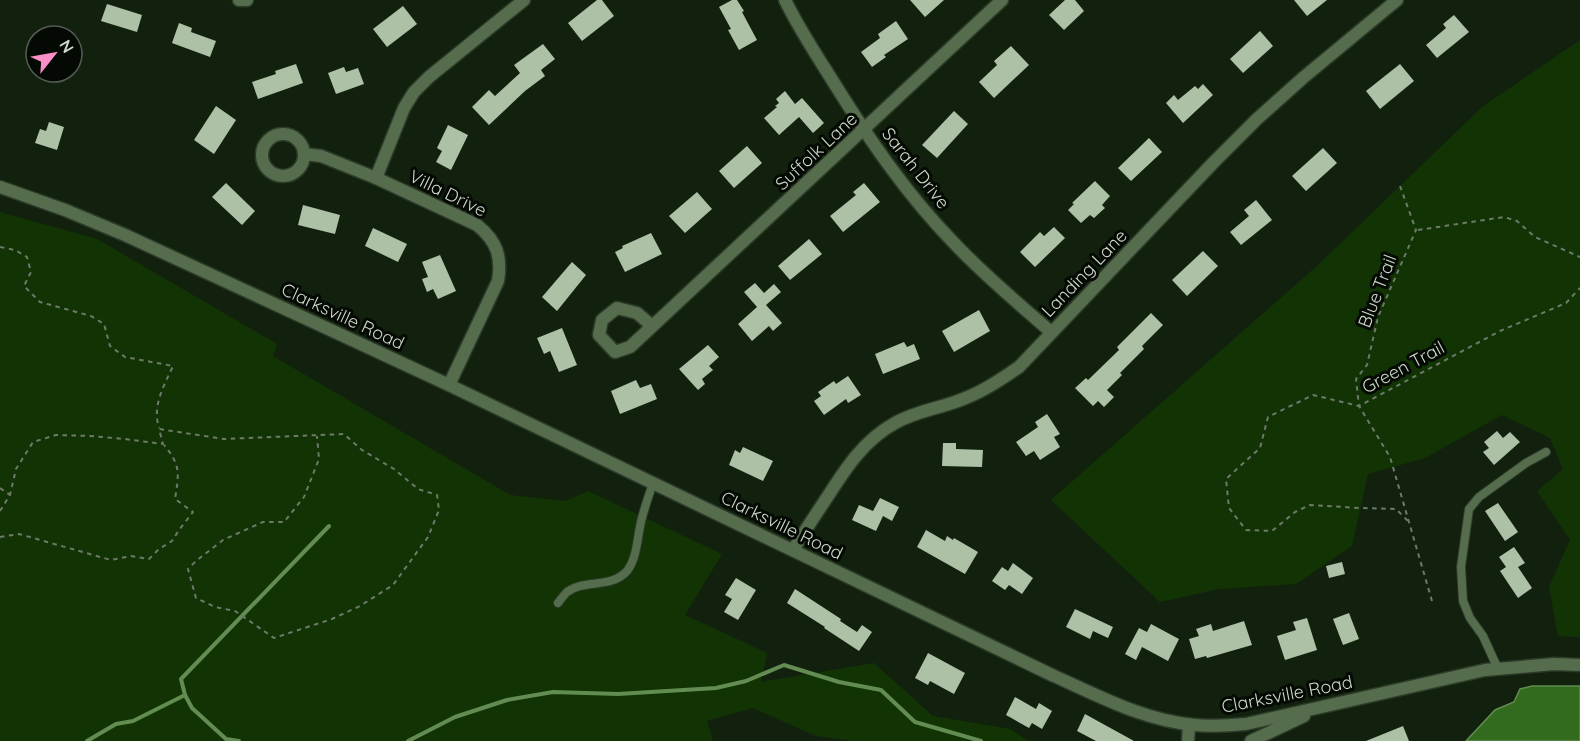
<svg xmlns="http://www.w3.org/2000/svg" width="1580" height="741" viewBox="0 0 1580 741" font-family="Quicksand,sans-serif">
	<rect width="100%" height="100%" fill="#12210e"/>
	<!-- green -->
	<g fill="#123405">
		<polygon points="1580,40 1580,637 1558,636 1549,587 1570,540 1537,491 1563,469 1550,438 1502,415 1425,458 1368,474 1352,546 1296,584 1220,589 1160,602 1051,500 1318,265 1482,107"/>
		<polygon points="0,212 97,239 277,344 273,356 510,495 565,501 588,491 722,554 685,615 767,653 761,682 874,663 933,716 1010,729 1028,741 853,741 816,736 753,708 707,721 713,741 0,741"/>
	</g>
	<!-- water -->
	<polygon fill="#336b1e" stroke="#628c52" stroke-width="1.5" points="1532,686 1580,686 1580,741 1466,741 1495,710 1514,702 1520,689"/>
	<g fill="none" stroke-linecap="round" stroke-linejoin="round">
		<!-- stream -->
		<g stroke="#628c52" stroke-width="4">
			<polyline points="87,741 116,724 133,721 185,695"/>
			<polyline points="239,741 226,739 192,708 185,695 181,679 329,526"/>
			<polyline points="408,741 455,717 507,700 553,692 618,694 716,688 746,681 784,665 839,682 881,690 915,722 981,741"/>
		</g>
	</g>
	<!-- building -->
	<g fill="#adc1a7">
		<polygon points="597,0 602,0 614,16 582,41 568,23"/>
		<polygon points="732,0 737,0 744,11 742,12 757,40 739,50 728,30 731,29 719,7"/>
		<polygon points="910,0 944,0 925,17"/>
		<polygon points="1065,0 1075,0 1084,11 1064,30 1049,15"/>
		<polygon points="1294,0 1327,0 1307,16"/>
		<polygon points="107,4 142,15 137,32 101,21"/>
		<polygon points="403,6 417,24 387,47 373,29"/>
		<polygon points="1454,15 1469,32 1437,58 1426,45 1446,28 1443,24"/>
		<polygon points="896,21 908,39 884,55 886,57 872,67 861,52 880,38 878,34"/>
		<polygon points="179,23 192,28 191,32 216,41 210,57 172,43"/>
		<polygon points="1260,31 1273,46 1243,73 1230,59"/>
		<polygon points="543,44 555,59 541,70 545,76 525,91 489,125 472,107 489,90 495,96 520,73 514,65"/>
		<polygon points="1011,46 1029,65 994,98 979,82 997,65 994,61"/>
		<polygon points="296,64 303,83 258,99 252,82 276,74 275,71"/>
		<polygon points="1400,64 1414,81 1380,109 1366,91"/>
		<polygon points="344,67 346,72 358,68 364,84 336,94 328,73"/>
		<polygon points="1203,84 1213,95 1183,123 1166,103 1174,95 1178,100 1195,86 1198,89"/>
		<polygon points="785,91 795,104 802,98 824,123 813,133 799,117 779,135 764,118 777,107 775,106 779,103 776,99"/>
		<polygon points="216,106 236,120 214,154 194,140"/>
		<polygon points="954,111 968,124 937,158 922,145"/>
		<polygon points="49,122 64,127 57,150 35,143 40,129 46,131"/>
		<polygon points="448,125 468,135 451,170 436,162 442,151 437,148"/>
		<polygon points="1149,138 1162,152 1131,181 1118,168"/>
		<polygon points="747,146 762,163 734,188 719,171"/>
		<polygon points="1323,148 1337,163 1306,191 1292,176"/>
		<polygon points="1095,181 1110,196 1102,205 1105,208 1094,218 1090,215 1081,223 1068,210 1074,204 1072,203"/>
		<polygon points="226,183 255,211 242,225 212,197"/>
		<polygon points="864,183 880,202 843,232 830,216 856,195 853,192"/>
		<polygon points="697,192 712,209 685,233 669,216"/>
		<polygon points="1256,200 1272,220 1241,245 1230,232 1249,216 1244,210"/>
		<polygon points="303,205 340,215 335,234 298,225"/>
		<polygon points="1054,227 1065,238 1035,267 1020,252 1040,232 1044,236"/>
		<polygon points="373,228 407,244 398,262 365,246"/>
		<polygon points="651,233 662,254 625,272 615,252 623,248 622,246"/>
		<polygon points="809,239 822,254 790,280 778,266"/>
		<polygon points="1203,251 1218,266 1187,296 1172,280"/>
		<polygon points="440,255 456,291 438,299 433,289 427,292 422,279 428,277 422,262"/>
		<polygon points="572,262 586,275 557,311 542,297"/>
		<polygon points="755,283 764,293 774,284 781,292 766,305 782,323 773,331 769,326 752,341 738,324 757,307 744,292"/>
		<polygon points="979,310 990,331 954,352 942,331"/>
		<polygon points="1151,313 1163,325 1142,346 1144,349 1120,373 1122,375 1107,390 1114,397 1104,407 1098,401 1093,406 1075,388 1086,378 1088,380 1119,350 1117,347"/>
		<polygon points="562,328 577,365 559,372 550,351 544,354 537,338"/>
		<polygon points="904,342 907,347 914,344 920,359 883,374 875,354"/>
		<polygon points="708,345 719,357 709,366 713,370 702,379 705,384 698,390 679,369"/>
		<polygon points="848,376 861,395 848,403 846,399 824,415 814,401 821,396 818,392 834,381 836,384"/>
		<polygon points="636,380 640,388 651,384 657,399 620,414 611,391"/>
		<polygon points="1047,414 1060,434 1054,437 1060,447 1040,460 1034,451 1026,456 1016,442 1038,427 1035,422"/>
		<polygon points="1497,431 1503,438 1510,432 1520,442 1494,465 1483,452 1489,448 1484,442"/>
		<polygon points="943,443 956,443 956,449 983,450 982,467 942,466"/>
		<polygon points="743,447 773,461 763,481 729,465 735,450 740,453"/>
		<polygon points="880,498 899,507 892,521 883,516 876,531 852,520 859,505 873,511"/>
		<polygon points="1498,503 1518,532 1505,541 1485,511"/>
		<polygon points="926,530 945,541 947,536 953,540 954,538 978,552 965,574 917,547"/>
		<polygon points="1514,547 1525,563 1518,567 1532,588 1518,598 1500,571 1506,567 1499,557"/>
		<polygon points="1342,562 1345,574 1329,578 1326,566"/>
		<polygon points="1013,563 1033,578 1022,594 1009,585 1005,590 992,581 1002,567 1008,571"/>
		<polygon points="736,578 756,590 738,620 724,612 732,599 725,595"/>
		<polygon points="795,589 841,619 840,621 857,632 862,625 872,632 859,651 824,628 825,627 787,603"/>
		<polygon points="1075,609 1113,627 1108,638 1093,631 1090,639 1066,627"/>
		<polygon points="1349,613 1359,639 1343,645 1333,619"/>
		<polygon points="1307,618 1317,650 1285,660 1277,636 1296,630 1293,622"/>
		<polygon points="1244,621 1252,645 1207,658 1206,656 1195,659 1189,639 1199,636 1196,629 1211,624 1213,631"/>
		<polygon points="1151,624 1179,639 1168,661 1142,647 1136,660 1125,654 1139,628 1147,632"/>
		<polygon points="928,653 965,673 954,694 930,681 928,685 915,678"/>
		<polygon points="1015,697 1036,709 1039,703 1052,711 1042,729 1032,723 1029,728 1006,715"/>
		<polygon points="1085,714 1134,741 1096,741 1077,731"/>
		<polygon points="1403,726 1409,741 1366,741"/>
	</g>
	<g fill="none" stroke-linecap="round" stroke-linejoin="round">
		<defs>
			<g id="lane">
				<path d="M558 603C561 599 564 595 567 592 584 579 611 589 627 571 638 557 637 535 642 518 645 506 649 495 653 483"/>
				<polyline points="1498,669 1483,636 1470,618 1463,601 1461,567 1469,509 1479,497 1526,463 1546,452"/>
			</g>
			<g id="street">
				<polyline points="239,0 247,0"/>
				<path d="M785 0C799 29 817 56 834 83 869 139 907 195 954 243 984 275 1018 303 1051 332"/>
				<circle cx="283" cy="155" r="21"/>
				<path d="M304 154 321 156 376 178 477 225C497 241 502 257 498 281L449 385"/>
				<polyline points="376,178 404,108 414,92 429,77 524,0"/>
				<path d="M0 187 65 210 125 235 335 332 449 385 1054 676C1099 696 1145 721 1195 725 1212 727 1229 725 1246 724L1485 670 1554 664 1580 665"/>
				<polyline points="652,326 637,313 617,308 602,320 599,335 615,352 630,347 1002,0"/>
				<path d="M793 550C804 532 816 514 828 496 846 468 864 440 895 423 914 412 935 409 955 402 979 394 999 381 1019 367L1213 163 1257 119 1304 77 1397 0"/>
				<polyline points="1188,741 1189,725"/>
				<polyline points="1251,741 1304,716"/>
			</g>
		</defs>
		<!-- lane casing -->
		<use href="#lane" stroke="#2c3b28" stroke-width="10"/>
		<!-- street casing -->
		<use href="#street" stroke="#2c3b28" stroke-width="15"/>
		<!-- path -->
		<g stroke="#6d7a6a" stroke-width="2" stroke-dasharray="4.5 4.5" stroke-linecap="butt">
			<polyline points="1400,186 1416,230 1378,317 1367,365 1356,379 1359,406 1313,395 1268,417 1260,448 1226,479 1229,508 1246,530 1272,531 1295,512 1310,505 1360,508 1396,509 1410,523"/>
			<polyline points="1418,230 1504,217 1517,221 1535,237 1580,257"/>
			<path d="M0 247 15 250 27 257 31 272 24 286 40 302 91 316 104 324 110 346 125 357 173 366C164 386 152 405 159 428"/>
			<polyline points="0,488 10,495"/>
			<polyline points="0,511 10,495 16,469 33,442 56,435 90,436 125,439 163,444 159,429 224,439 344,434 362,450 394,469 418,489 437,495 439,510 428,537 393,585 360,606 332,619 274,638 235,611 215,607 196,598 188,569 196,561 223,540 263,522 284,522 304,497 319,459 317,436"/>
			<path d="M0 537 19 534 111 560 131 556 149 559 159 549 172 541 179 530 193 512 175 499C179 474 181 465 164 445"/>
			<polyline points="1432,601 1390,457 1359,406 1500,331 1566,303 1580,288"/>
		</g>
		<!-- lane -->
		<use href="#lane" stroke="#556d4d" stroke-width="8"/>
		<!-- street -->
		<use href="#street" stroke="#556d4d" stroke-width="12"/>
	</g>
	<g text-anchor="middle" dominant-baseline="central" stroke-width="6" stroke-linejoin="round" paint-order="stroke">
		<!-- street labels -->
		<g font-size="18" fill="#ced8cb" stroke="#040903">
			<text transform="translate(816 151) rotate(-43)">Suffolk Lane</text>
			<text transform="translate(916 168) rotate(52)">Sarah Drive</text>
			<text transform="translate(448 193) rotate(26)">Villa Drive</text>
			<text transform="translate(1084 273) rotate(-46)">Landing Lane</text>
			<text transform="translate(1377 291) rotate(-69)">Blue Trail</text>
			<text transform="translate(343 316) rotate(25)">Clarksville Road</text>
			<text transform="translate(1403 367) rotate(-28)">Green Trail</text>
			<text transform="translate(782 525) rotate(26)">Clarksville Road</text>
			<text transform="translate(1287 694) rotate(-11)">Clarksville Road</text>
		</g>
	</g>
	<!-- north arrow -->
	<g transform="translate(54 54) rotate(59)"><circle r="28" fill="#040903" stroke="#555c53" stroke-width="1.5"/>
	<path d="M0-4.5L10 22L0 15L-10 22Z" fill="#fa8fc7"/>
	<text y="-9" font-size="16" font-weight="bold" text-anchor="middle" fill="#ced8cb">N</text>
	</g>
</svg>
